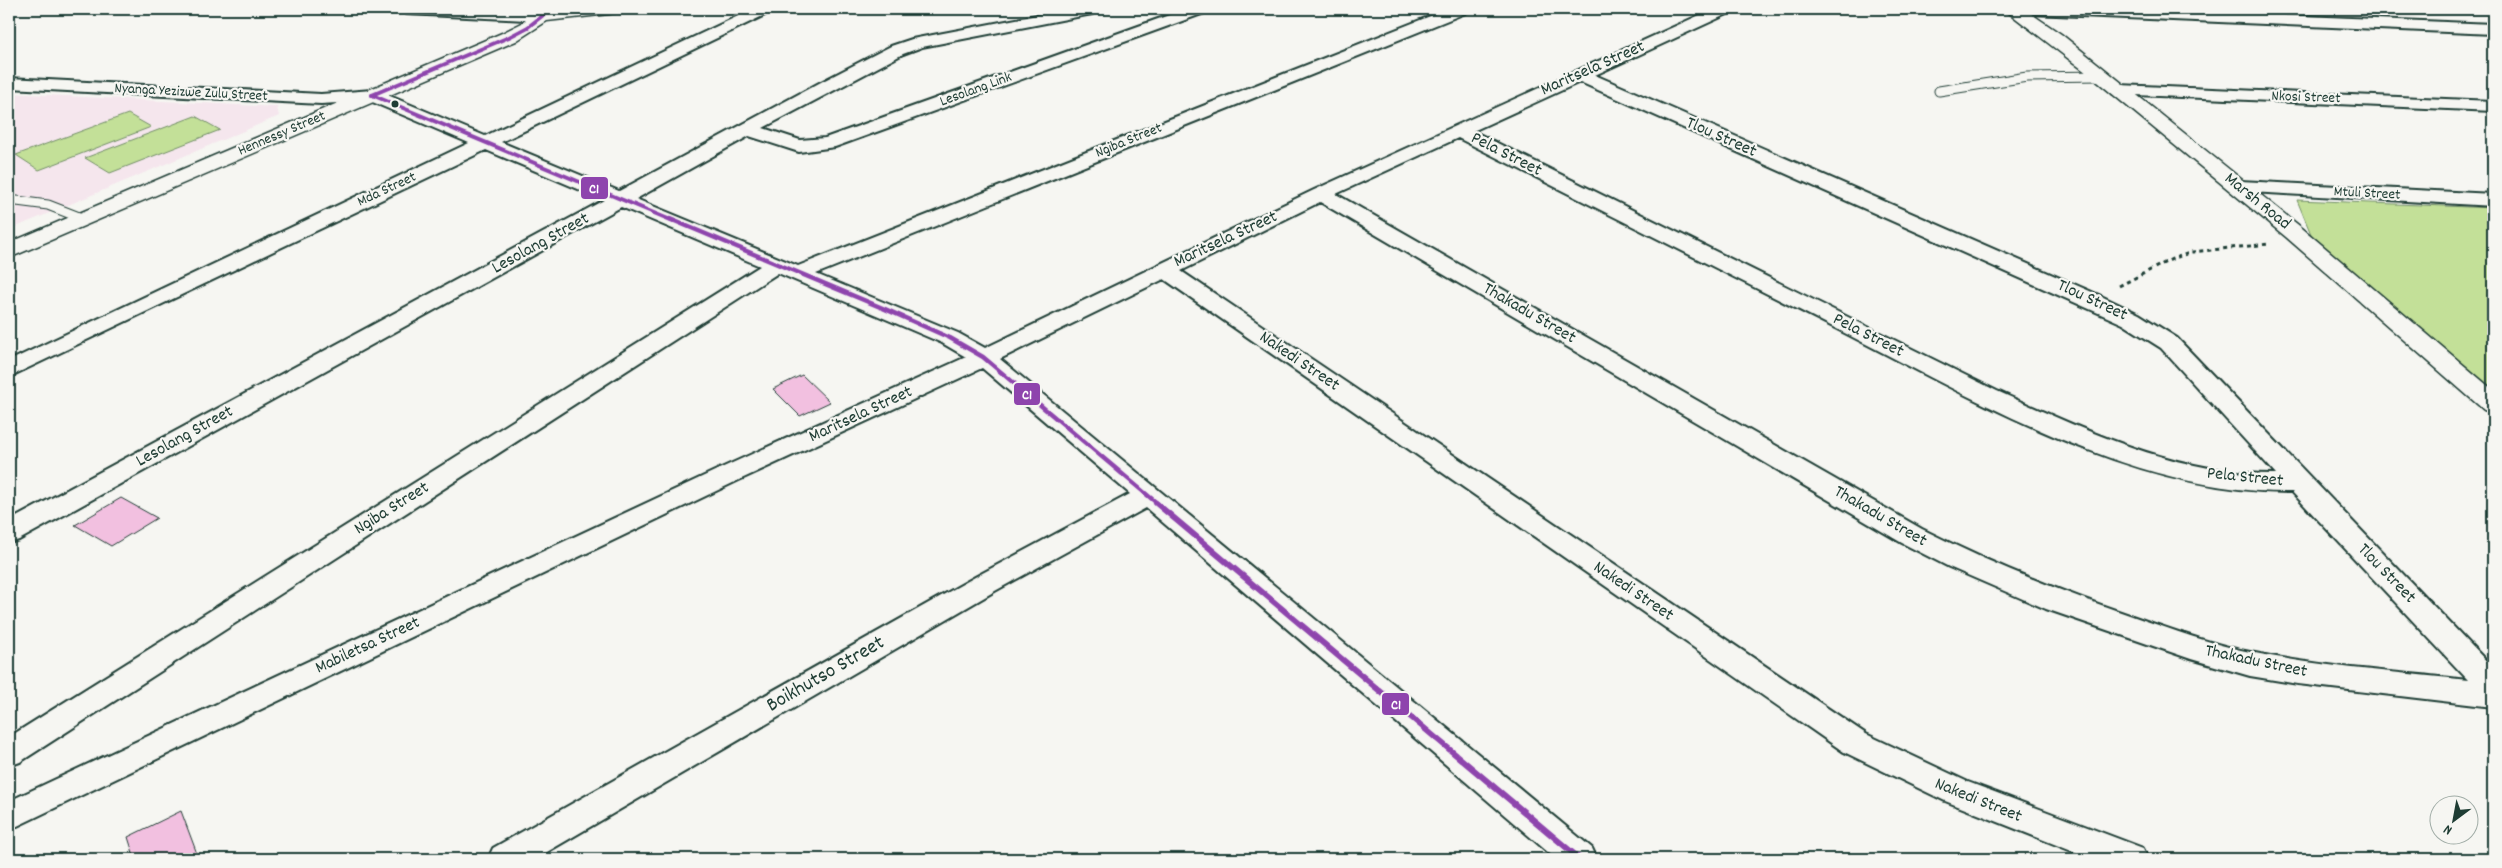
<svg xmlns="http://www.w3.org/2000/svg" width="2502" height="868" viewBox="0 0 2502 868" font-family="Dekko,sans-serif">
	<rect width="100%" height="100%" fill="#f6f6f2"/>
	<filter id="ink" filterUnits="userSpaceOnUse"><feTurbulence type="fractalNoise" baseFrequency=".02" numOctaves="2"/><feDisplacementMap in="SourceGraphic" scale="10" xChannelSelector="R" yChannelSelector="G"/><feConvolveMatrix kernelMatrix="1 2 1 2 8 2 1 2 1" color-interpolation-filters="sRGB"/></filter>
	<g filter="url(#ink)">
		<!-- built -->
		<polygon fill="#f5e6ed" points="9,93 277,107 279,116 9,230"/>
		<!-- green -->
		<g fill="#c3e098" stroke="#718e66">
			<polygon points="128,114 151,127 39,170 16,155"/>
			<polygon points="195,116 220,130 110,173 85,158"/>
			<polygon points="2297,200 2493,208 2493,390 2313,239"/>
		</g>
		<!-- building -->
		<g fill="#f2c0e0" stroke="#1f3d34">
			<polygon points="802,375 830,402 800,416 773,389"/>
			<polygon points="121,498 157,518 111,546 75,525"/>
			<polygon points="181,811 199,859 135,859 128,837"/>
		</g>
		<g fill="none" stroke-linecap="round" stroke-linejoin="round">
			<defs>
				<g id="service">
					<polyline points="1939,91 2027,77 2101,76"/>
					<polyline points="9,200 48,205 84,219"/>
				</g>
				<g id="minor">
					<path d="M399 9C418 8 546 6 553 16L545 21 407 14Z"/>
					<path d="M753 9H773L771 12 501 142 619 191 821 82 891 46 912 39 1068 9H1100L1092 14 922 47 903 54 763 128 800 140 825 138 1186 9H1209L1207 12 835 147 799 152 749 136 636 199 798 266 1448 9H1470L1468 12 816 274 958 333 985 348 1314 190 1713 9H1734L1732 12 1595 75 2099 295 2139 314 2177 338 2493 668V707L2298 684 2250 676 2191 659 2046 609 1949 567 1902 543 1320 202 1181 271 1866 734 1968 782 2143 848 2148 859H2092L1945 801 1844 752 1164 279 1000 359 1592 848 1597 859H1556L1146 508 995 591 535 859H488L493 848 975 577 1130 494 982 368 737 481 9 830V801L719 469 966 357 942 343 778 273 20 762 9 766V737L760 266 621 207 19 540 9 543V521L604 200 486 150 9 377V361L469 143 370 101 321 104 9 88V78L321 94 372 90 378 91 485 136ZM1580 82 2123 324 2161 348 2276 474C2178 475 2085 430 1997 391L1473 131ZM1458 138C1581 200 1704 262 1827 324 1968 395 2131 494 2292 492L2468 680C2396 672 2321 667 2250 652 2211 644 2173 630 2135 617 2062 592 1991 564 1922 529L1336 194Z"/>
					<polygon points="2025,9 2139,9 2493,24 2493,34 2033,14"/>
					<polygon points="2119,85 2493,101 2493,111 2113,94 2110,90 2113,86"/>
					<polygon points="2240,181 2493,194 2493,206 2233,191 2230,187 2233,183"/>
				</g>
				<g id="tertiary">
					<polygon points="540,9 618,9 615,13 609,14 547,21 516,41 9,258 9,243 502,33 522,23"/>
					<polygon points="2004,9 2024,9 2061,34 2302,228 2493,390 2493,413 2484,410 2286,237 2087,73"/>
				</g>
			</defs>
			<!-- service casing -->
			<use href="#service" stroke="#1f3d34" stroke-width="11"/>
			<!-- minor casing -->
			<use href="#minor" stroke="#1f3d34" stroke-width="4"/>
			<!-- tertiary casing -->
			<use href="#tertiary" stroke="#1f3d34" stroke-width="3"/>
			<!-- path -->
			<polyline stroke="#1f3d34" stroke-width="3" stroke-dasharray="4 4" stroke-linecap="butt" points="2119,286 2172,259 2192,252 2269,244"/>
			<!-- service -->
			<use href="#service" stroke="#f6f6f2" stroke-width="9"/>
			<!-- minor -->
			<use href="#minor" fill="#f6f6f2" fill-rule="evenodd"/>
			<!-- tertiary -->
			<use href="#tertiary" fill="#f6f6f2" fill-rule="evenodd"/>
			<defs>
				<g id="bus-1-far2">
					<polyline points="372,95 673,221"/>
					<polyline points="372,95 509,37 528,27 551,9"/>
				</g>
				<polyline id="bus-1-far1" points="670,219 885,309 950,338 983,357 1158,504"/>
				<polyline id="bus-1" points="1156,503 1580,859"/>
			</defs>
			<!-- bus-1-far2 casing -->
			<use href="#bus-1-far2" stroke="#f6f6f2" stroke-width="6"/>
			<!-- bus-1-far1 casing -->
			<use href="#bus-1-far1" stroke="#f6f6f2" stroke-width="8"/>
			<!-- bus-1 casing -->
			<use href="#bus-1" stroke="#f6f6f2" stroke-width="10"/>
			<!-- bus-1-far2 -->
			<use href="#bus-1-far2" stroke="#8e44ad" stroke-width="4"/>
			<!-- bus-1-far1 -->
			<use href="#bus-1-far1" stroke="#8e44ad" stroke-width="4.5"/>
			<!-- bus-1 -->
			<use href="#bus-1" stroke="#8e44ad" stroke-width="6"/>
		</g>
	</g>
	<!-- markers -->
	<circle fill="#1f3d34" stroke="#f6f6f2" stroke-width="2" cx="395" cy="104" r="4.5"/>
	<g text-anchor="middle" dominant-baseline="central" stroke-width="4.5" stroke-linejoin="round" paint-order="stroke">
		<!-- far-street labels -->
		<g font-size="15" fill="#1f3d34" stroke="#f6f6f2">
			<text transform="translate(976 90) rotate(-20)">Lesolang Link</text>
			<text transform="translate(191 93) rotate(3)">Nyanga Yezizwe Zulu Street</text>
			<text transform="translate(2306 98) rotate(2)">Nkosi Street</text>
			<text transform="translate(282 134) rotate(-23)">Hennessy Street</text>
			<text transform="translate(1129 141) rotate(-22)">Ngiba Street</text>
			<text transform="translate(387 190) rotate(-25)">Mda Street</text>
			<text transform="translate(2367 194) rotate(3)">Mtuli Street</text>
		</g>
		<!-- street labels -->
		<g font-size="18" fill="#1f3d34" stroke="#f6f6f2">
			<text transform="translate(1593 69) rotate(-24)">Maritsela Street</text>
			<text transform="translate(1721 138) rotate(24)">Tlou Street</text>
			<text transform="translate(1506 155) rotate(27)">Pela Street</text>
			<text transform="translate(2257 202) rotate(39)">Marsh Road</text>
			<text transform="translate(1226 240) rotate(-25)">Maritsela Street</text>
			<text transform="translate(541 244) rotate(-29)">Lesolang Street</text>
			<text transform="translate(2092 301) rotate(25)">Tlou Street</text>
			<text transform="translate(1529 314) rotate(30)">Thakadu Street</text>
			<text transform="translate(1868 336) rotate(27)">Pela Street</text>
			<text transform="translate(1299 362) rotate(34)">Nakedi Street</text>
			<text transform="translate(861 415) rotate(-25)">Maritsela Street</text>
			<text transform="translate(185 437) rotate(-29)">Lesolang Street</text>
			<text transform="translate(2245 478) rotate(6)">Pela Street</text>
			<text transform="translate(392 509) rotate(-32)">Ngiba Street</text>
			<text transform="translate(1880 517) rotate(30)">Thakadu Street</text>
			<text transform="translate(2386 574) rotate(46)">Tlou Street</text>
			<text transform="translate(1633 592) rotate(34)">Nakedi Street</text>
			<text transform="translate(368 646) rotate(-25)">Mabiletsa Street</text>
			<text transform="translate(2256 662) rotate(12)">Thakadu Street</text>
			<text transform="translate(1978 801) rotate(22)">Nakedi Street</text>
		</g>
		<!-- near-street labels -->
		<g font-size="21" fill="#1f3d34" stroke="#f6f6f2">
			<text transform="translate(826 675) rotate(-30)">Boikhutso Street</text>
		</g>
	</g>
	<g stroke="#f6f6f2" stroke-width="2">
		<rect x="580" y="176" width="29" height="24" rx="5" fill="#8e44ad"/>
		<rect x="1013" y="382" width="28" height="24" rx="5" fill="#8e44ad"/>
		<rect x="1381" y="692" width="29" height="24" rx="5" fill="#8e44ad"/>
	</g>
	<g font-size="14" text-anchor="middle" font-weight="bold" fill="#fff">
		<text x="594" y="193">C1</text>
		<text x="1027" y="399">C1</text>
		<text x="1396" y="709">C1</text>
	</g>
	<!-- margin -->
	<rect width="2502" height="868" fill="none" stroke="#f6f6f2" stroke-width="30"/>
	<rect x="15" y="15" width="2472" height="838" fill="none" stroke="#1f3d34" stroke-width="2" filter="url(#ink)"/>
	<!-- north arrow -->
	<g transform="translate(2454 820) rotate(212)"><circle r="24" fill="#f6f6f2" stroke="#a0aca6"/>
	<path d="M0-4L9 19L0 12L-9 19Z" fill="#1f3d34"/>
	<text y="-8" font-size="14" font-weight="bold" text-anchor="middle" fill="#1f3d34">N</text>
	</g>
</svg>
